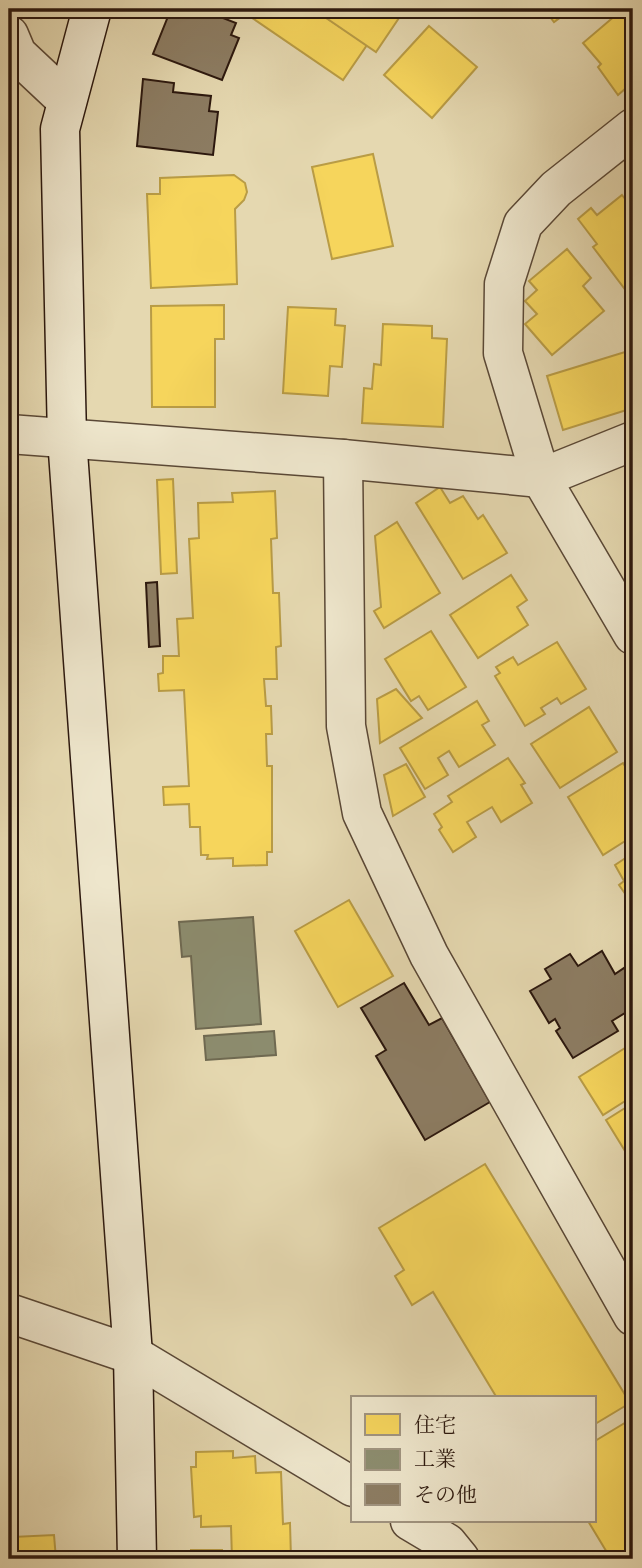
<svg xmlns="http://www.w3.org/2000/svg" width="642" height="1568" viewBox="0 0 642 1568" font-family="'Old Standard TT','Noto Serif JP',serif">
	<rect width="100%" height="100%" fill="#e5d8b0"/>
	<filter id="stains"><feTurbulence type="fractalNoise" baseFrequency=".00286" numOctaves="4"/><feColorMatrix values="0 0 0 0 .2 0 0 0 0 .09 0 0 0 0 .02 0 0 0 .5 -.17"/></filter>
	<radialGradient id="worn" r=".72"><stop offset=".6" stop-color="#630" stop-opacity="0"/><stop offset="1" stop-color="#630" stop-opacity=".3"/></radialGradient>
	<!-- homes -->
	<g fill="#f6d55c" stroke="#b99c45" stroke-width="2">
		<polygon points="239,9 313,9 367,45 343,80"/>
		<polygon points="313,9 405,9 376,52"/>
		<polygon points="544,9 572,9 554,22"/>
		<polygon points="623,9 633,9 633,82 618,95 598,67 601,64 583,43"/>
		<polygon points="429,26 477,67 432,118 384,75"/>
		<polygon points="373,154 393,246 332,259 312,167"/>
		<polygon points="234,175 245,183 247,192 244,200 235,209 237,284 151,288 147,194 160,194 160,178"/>
		<polygon points="622,195 633,209 633,287 627,292 593,247 597,244 578,219 591,208 597,215"/>
		<polygon points="567,249 591,278 583,286 604,311 552,355 525,324 537,314 525,301 537,290 529,281"/>
		<polygon points="224,305 224,339 215,339 215,407 152,407 151,306"/>
		<polygon points="288,307 336,309 335,325 345,326 342,367 330,366 328,396 283,393"/>
		<polygon points="383,324 432,326 432,338 447,339 443,427 362,423 364,388 372,389 374,364 381,365"/>
		<polygon points="625,352 633,379 633,408 563,430 547,376"/>
		<polygon points="173,479 177,573 161,574 157,480"/>
		<polygon points="440,487 450,503 463,496 478,519 483,515 507,553 463,579 416,503"/>
		<polygon points="275,491 277,538 271,539 273,593 279,593 281,646 276,647 277,679 264,679 266,706 271,706 272,734 266,734 267,766 272,766 272,852 267,852 267,865 233,866 233,858 207,859 208,855 201,855 200,827 190,827 189,804 164,805 163,787 189,786 184,690 159,691 158,674 163,673 163,656 179,656 177,619 193,618 189,539 199,538 198,503 233,502 232,493"/>
		<polygon points="397,522 440,593 384,628 374,611 381,607 375,536"/>
		<polygon points="511,575 527,600 517,607 528,625 478,658 450,615"/>
		<polygon points="431,631 466,687 428,710 419,696 411,701 385,659"/>
		<polygon points="557,642 586,689 561,704 557,698 541,708 545,714 525,726 495,676 500,673 496,667 513,657 518,665"/>
		<polygon points="396,689 422,718 380,743 377,699"/>
		<polygon points="477,701 489,721 482,725 495,745 459,767 449,751 438,758 448,775 425,789 400,748"/>
		<polygon points="589,707 617,752 560,788 531,744"/>
		<polygon points="508,758 525,783 521,785 532,803 501,822 492,807 467,822 476,837 453,852 439,830 442,827 434,814 452,802 448,796"/>
		<polygon points="623,763 633,779 633,836 603,855 568,797"/>
		<polygon points="406,764 425,797 393,816 384,775"/>
		<polygon points="633,853 633,905 619,885 624,881 615,865"/>
		<polygon points="349,900 393,976 338,1007 295,931"/>
		<polygon points="633,1043 633,1096 603,1115 579,1077"/>
		<polygon points="633,1103 633,1164 606,1120"/>
		<polygon points="485,1164 630,1403 595,1424 595,1398 497,1398 433,1292 412,1305 395,1276 404,1270 379,1228"/>
		<polygon points="633,1194 633,1218 626,1206 633,1202 629,1196"/>
		<polygon points="633,1418 633,1559 611,1559 588,1521 595,1521 595,1441"/>
		<polygon points="233,1451 233,1458 255,1456 256,1473 281,1472 283,1524 290,1523 291,1559 232,1559 231,1526 201,1527 201,1516 194,1517 191,1467 196,1467 196,1452"/>
		<polygon points="9,1520 12,1520 13,1537 54,1535 56,1559 9,1559"/>
		<rect x="191" y="1550" width="31" height="9"/>
		<polygon points="370,1556 395,1559 369,1559"/>
	</g>
	<!-- industry -->
	<g fill="#8c8c6e" stroke="#6f6951" stroke-width="2">
		<polygon points="253,917 261,1024 196,1029 191,956 182,957 179,922"/>
		<polygon points="274,1031 276,1055 206,1060 204,1036"/>
	</g>
	<!-- building -->
	<g fill="#8c7c62" stroke="#2c180e" stroke-width="2">
		<polygon points="171,9 200,9 236,23 231,35 239,38 222,80 153,54"/>
		<polygon points="143,79 174,83 173,92 211,96 209,111 218,112 213,155 137,146"/>
		<polygon points="157,582 160,646 149,647 146,583"/>
		<polygon points="602,951 615,974 624,968 633,983 633,1008 612,1021 618,1031 573,1058 556,1031 560,1028 555,1019 549,1023 530,991 551,979 545,969 570,954 578,966"/>
		<polygon points="404,983 429,1025 442,1018 490,1102 425,1140 376,1056 386,1050 361,1008"/>
	</g>
	<g fill="none" stroke-linecap="round" stroke-linejoin="round">
		<defs>
			<g id="street">
				<polyline points="9,35 17,54 67,101"/>
				<polyline points="633,128 556,189 523,224 504,284 503,353 541,478 633,635"/>
				<polyline points="9,434 343,459 541,478 633,441"/>
				<polyline points="343,459 346,726 362,813 429,955 633,1316"/>
				<polyline points="9,1313 133,1355 353,1487"/>
				<polyline points="410,1521 447,1543 460,1559"/>
			</g>
			<polyline id="secondary" points="92,9 60,129 67,438 133,1355 137,1559"/>
		</defs>
		<!-- street casing -->
		<use href="#street" stroke="#5a4836" stroke-width="41"/>
		<!-- secondary casing -->
		<use href="#secondary" stroke="#2c180e" stroke-width="41"/>
		<!-- street -->
		<use href="#street" stroke="#eee6cc" stroke-width="38"/>
		<!-- secondary -->
		<use href="#secondary" stroke="#eee6cc" stroke-width="38"/>
	</g>
	<!-- margin -->
	<rect width="642" height="1568" fill="none" stroke="#e5d8b0" stroke-width="35"/>
	<rect x="10" y="10" width="621" height="1547" fill="none" stroke="#2c180e" stroke-width="3.5"/>
	<rect x="18" y="18" width="607" height="1533" fill="none" stroke="#2c180e" stroke-width="2"/>
	<!-- legend -->
	<rect x="351" y="1396" width="245" height="126" fill="#eee6cc" stroke="#a09480" stroke-width="2"/>
	<rect x="365" y="1414" width="35" height="21" fill="#f6d55c" stroke="#a09480" stroke-width="2"/>
	<text x="414" y="1432" font-size="21" fill="#2c180e">住宅</text>
	<rect x="365" y="1449" width="35" height="21" fill="#8c8c6e" stroke="#a09480" stroke-width="2"/>
	<text x="414" y="1466" font-size="21" fill="#2c180e">工業</text>
	<rect x="365" y="1484" width="35" height="21" fill="#8c7c62" stroke="#a09480" stroke-width="2"/>
	<text x="414" y="1502" font-size="21" fill="#2c180e">その他</text>
	<rect width="100%" height="100%" filter="url(#stains)"/>
	<rect width="100%" height="100%" fill="url(#worn)"/>
</svg>
